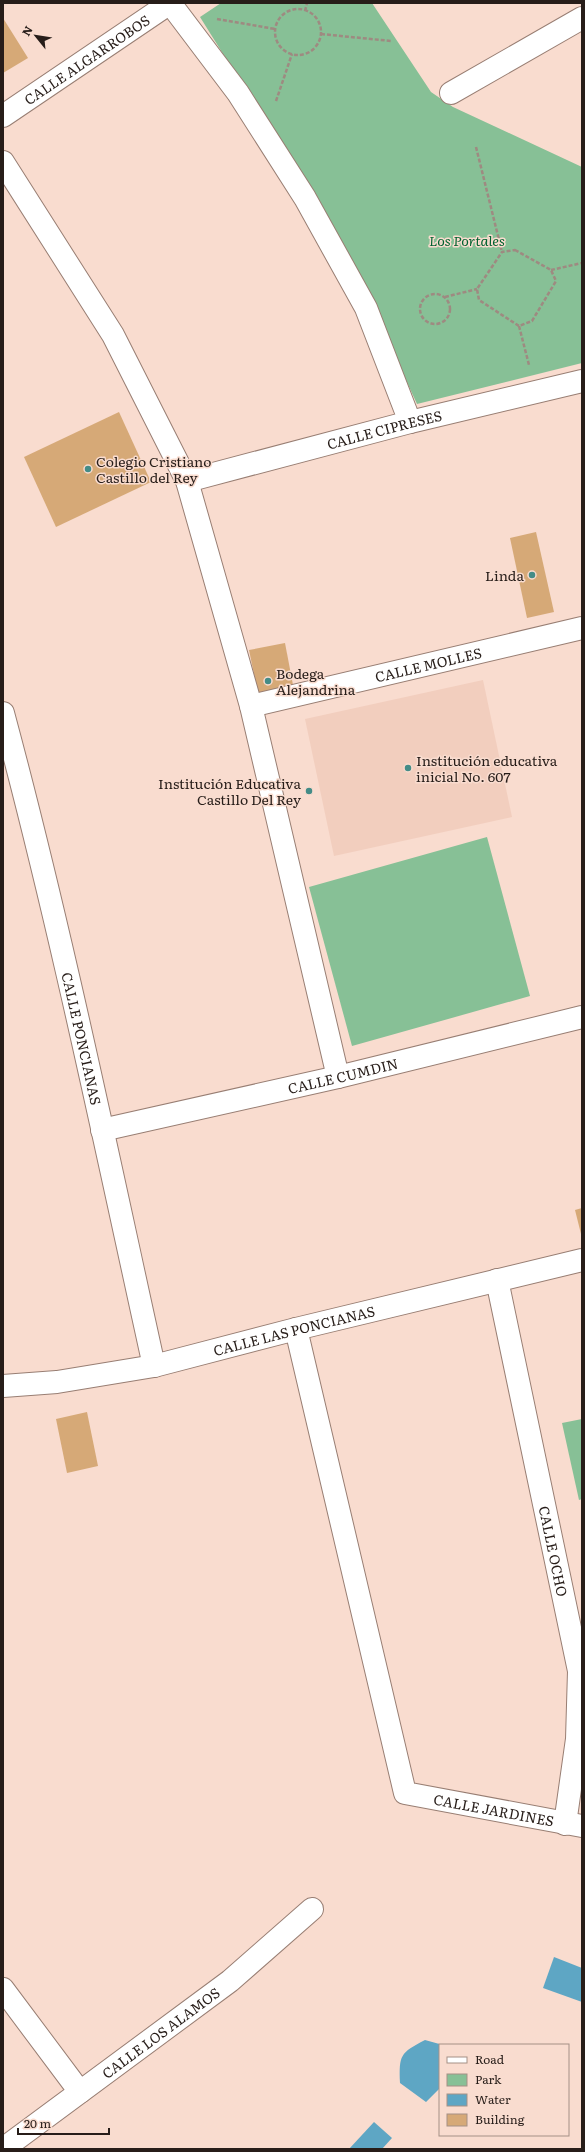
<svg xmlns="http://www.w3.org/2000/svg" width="585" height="2152" viewBox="0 0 585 2152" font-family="Literata,serif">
	<rect width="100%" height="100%" fill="#f9dccf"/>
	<!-- built -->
	<polygon fill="#f2cebe" points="483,680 512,817 334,856 305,719"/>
	<!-- green -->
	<g fill="#87c096">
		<polygon points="221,3 372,3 431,92 453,107 582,167 582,363 417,404 348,254 200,17"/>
		<polygon points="487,837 530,996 352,1046 309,887"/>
		<polygon points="582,1419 582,1499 579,1500 562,1423"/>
	</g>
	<!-- water -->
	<g fill="#5ea6c4">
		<polygon points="554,1957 582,1968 582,2002 543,1988"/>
		<path d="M425 2040 443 2045H440V2088L426 2102 400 2083C399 2055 400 2053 425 2040Z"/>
		<polygon points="374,2122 392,2138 382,2149 349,2149"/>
	</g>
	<!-- building -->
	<g fill="#d6a977">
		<polygon points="3,18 28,58 3,73"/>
		<polygon points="119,412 151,482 56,527 24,457"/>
		<polygon points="536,532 554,612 527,618 510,538"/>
		<polygon points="285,643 293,685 258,693 249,650"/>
		<polygon points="582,1208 582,1234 581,1234 575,1210"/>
		<polygon points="87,1412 98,1466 67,1473 56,1419"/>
	</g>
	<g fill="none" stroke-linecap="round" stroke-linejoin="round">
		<defs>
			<g id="minor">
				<polyline points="170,3 238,93 305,198 366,308 410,422"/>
				<polyline points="451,93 582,18"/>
				<path id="s1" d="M3 116 170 3"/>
				<polyline points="3,162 113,335 187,481 251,706 338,1077"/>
				<path id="s2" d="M187 481 410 422 582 381"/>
				<path id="s3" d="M251 706 582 628"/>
				<path id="s4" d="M3 713C61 929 106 1148 154 1366"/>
				<path id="s5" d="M102 1130 338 1077 582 1017"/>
				<path id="s6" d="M497 1280 579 1671 577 1739 565 1824"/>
				<path id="s7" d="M296 1329 405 1793 582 1826"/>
				<path id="s8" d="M3 1386 57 1382 154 1366 296 1329 582 1260"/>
				<polyline points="3,1989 80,2092"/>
				<path id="s9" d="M3 2149 230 1981 312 1909"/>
			</g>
		</defs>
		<!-- minor casing -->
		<use href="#minor" stroke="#987e73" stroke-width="24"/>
		<!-- path -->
		<g stroke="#9e8a81" stroke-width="2.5" stroke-dasharray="4 2" stroke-linecap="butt">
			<circle cx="298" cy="32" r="23"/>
			<polyline points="305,11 307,3"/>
			<polyline points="217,19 275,29"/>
			<polyline points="321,34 391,41"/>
			<polyline points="276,101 292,54"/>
			<polyline points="476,147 502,252"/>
			<polygon points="515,250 551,270 556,281 532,321 519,326 479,300 477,289 502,252"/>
			<polyline points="551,270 582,263"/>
			<circle cx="435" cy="309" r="15"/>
			<polyline points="445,297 477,289"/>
			<polyline points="519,326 529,365"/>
		</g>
		<!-- minor -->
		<use href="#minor" stroke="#fff" stroke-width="22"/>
	</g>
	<!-- markers -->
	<g fill="#448c87" stroke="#f9dccf" stroke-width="1.5">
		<circle cx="88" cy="469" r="4"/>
		<circle cx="532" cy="575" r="4"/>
		<circle cx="268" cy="681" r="4"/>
		<circle cx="408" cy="768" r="4"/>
		<circle cx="309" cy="791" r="4"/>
	</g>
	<g text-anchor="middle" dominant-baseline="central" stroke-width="3" stroke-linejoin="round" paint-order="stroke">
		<!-- street labels -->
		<g font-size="14" fill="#271d19" stroke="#f9dccf">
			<text stroke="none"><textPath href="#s1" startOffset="101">CALLE ALGARROBOS</textPath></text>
			<text stroke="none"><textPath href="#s2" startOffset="204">CALLE CIPRESES</textPath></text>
			<text stroke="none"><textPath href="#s3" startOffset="182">CALLE MOLLES</textPath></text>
			<text stroke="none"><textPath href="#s4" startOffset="335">CALLE PONCIANAS</textPath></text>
			<text stroke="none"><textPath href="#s5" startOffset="247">CALLE CUMDIN</textPath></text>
			<text stroke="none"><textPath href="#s8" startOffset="297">CALLE LAS PONCIANAS</textPath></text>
			<text stroke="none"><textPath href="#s6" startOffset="277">CALLE OCHO</textPath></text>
			<text stroke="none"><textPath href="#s7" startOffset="567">CALLE JARDINES</textPath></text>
			<text stroke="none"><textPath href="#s9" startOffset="196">CALLE LOS ALAMOS</textPath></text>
		</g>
		<!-- park labels -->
		<g font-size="14" font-style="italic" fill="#00622f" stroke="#f9dccf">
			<text x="467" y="240">Los Portales</text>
		</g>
		<!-- poi labels -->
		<g font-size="14" fill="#271d19" stroke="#f9dccf" text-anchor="start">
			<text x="96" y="461">Colegio Cristiano<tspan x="96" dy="16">Castillo del Rey</tspan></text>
			<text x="524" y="575" text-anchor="end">Linda</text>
			<text x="276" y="673">Bodega<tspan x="276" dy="16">Alejandrina</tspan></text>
			<text x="416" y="760">Institución educativa<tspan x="416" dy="16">inicial No. 607</tspan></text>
			<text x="301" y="783" text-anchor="end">Institución Educativa<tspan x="301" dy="16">Castillo Del Rey</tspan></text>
		</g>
	</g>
	<!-- border -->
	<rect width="585" height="2152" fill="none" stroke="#271d19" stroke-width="8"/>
	<!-- legend -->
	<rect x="439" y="2044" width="130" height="92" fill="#f9dccf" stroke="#a59086"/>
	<rect x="447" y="2057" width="20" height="6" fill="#ffffff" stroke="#a59086"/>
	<text x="475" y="2064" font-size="12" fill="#271d19">Road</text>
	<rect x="447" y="2074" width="20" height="12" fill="#87c096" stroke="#a59086"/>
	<text x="475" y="2084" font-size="12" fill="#271d19">Park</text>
	<rect x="447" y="2094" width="20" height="12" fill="#5ea6c4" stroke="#a59086"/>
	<text x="475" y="2104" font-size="12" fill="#271d19">Water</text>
	<rect x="447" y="2114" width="20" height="12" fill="#d6a977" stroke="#a59086"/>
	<text x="475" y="2124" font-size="12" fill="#271d19">Building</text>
	<!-- north arrow -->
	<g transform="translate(36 36) rotate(300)" stroke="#f9dccf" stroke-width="3" paint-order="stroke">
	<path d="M0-3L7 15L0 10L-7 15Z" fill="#271d19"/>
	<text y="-6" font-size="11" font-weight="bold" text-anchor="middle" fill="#271d19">N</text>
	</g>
	<!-- scale -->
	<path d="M18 2128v6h91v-6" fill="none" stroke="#271d19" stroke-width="2"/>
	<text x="24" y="2128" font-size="12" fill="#271d19" stroke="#f9dccf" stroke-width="3" paint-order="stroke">20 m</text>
</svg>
